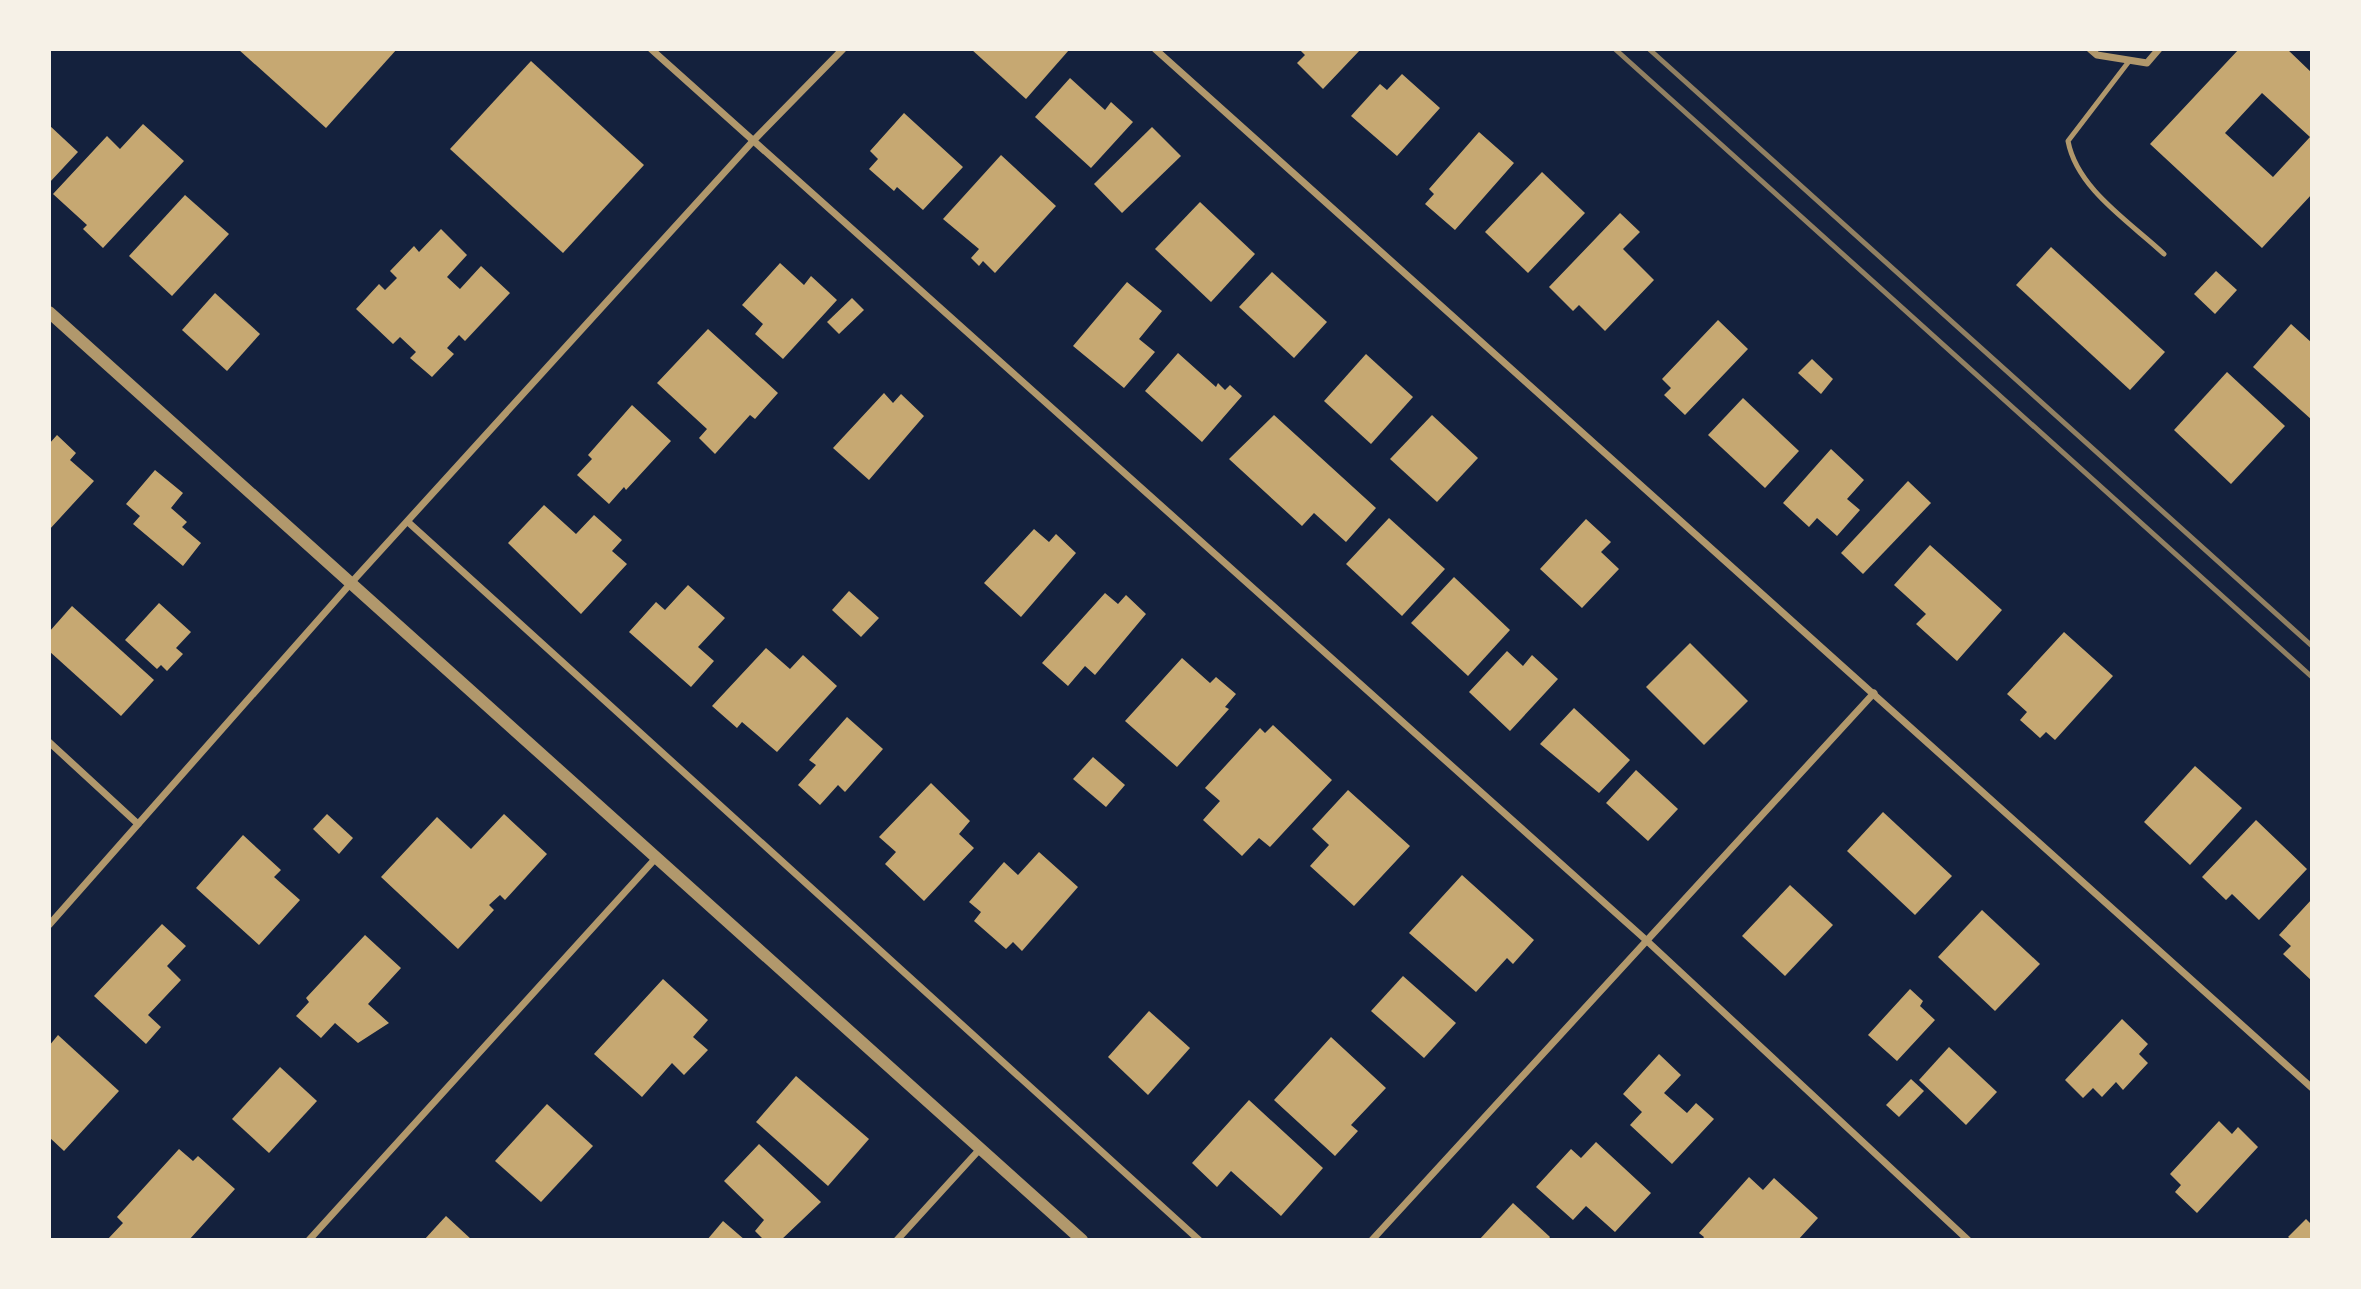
<svg xmlns="http://www.w3.org/2000/svg" width="2361" height="1289" viewBox="0 0 2361 1289" font-family="Poppins,sans-serif">
	<rect width="100%" height="100%" fill="#14213d"/>
	<!-- building -->
	<g fill="#c6a872" fill-rule="evenodd">
		<polygon points="238,49 397,49 326,128"/>
		<polygon points="971,49 1068,49 1069,50 1026,99"/>
		<polygon points="1299,49 1361,49 1323,89 1297,63 1305,55"/>
		<path d="M2239 49H2287L2312 73V194L2262 248 2150 144ZM2262 93 2310 137 2273 177 2225 133Z"/>
		<polygon points="531,61 644,165 563,253 450,149"/>
		<polygon points="1402,74 1440,108 1397,156 1351,116 1380,84 1387,90"/>
		<polygon points="1070,78 1105,110 1111,102 1133,122 1091,168 1035,117"/>
		<polygon points="904,113 963,167 923,210 897,187 894,191 869,169 878,159 870,151"/>
		<polygon points="143,124 184,161 103,248 83,229 87,225 53,194 107,136 120,149"/>
		<polygon points="49,125 78,152 49,183"/>
		<polygon points="1152,127 1181,156 1122,213 1094,184"/>
		<polygon points="1479,132 1514,163 1455,230 1425,204 1434,194 1429,189"/>
		<polygon points="1001,155 1056,206 995,273 983,261 979,266 971,258 979,249 943,219"/>
		<polygon points="1542,172 1585,213 1528,273 1485,232"/>
		<polygon points="185,195 229,234 172,296 129,256"/>
		<polygon points="1200,202 1255,254 1211,302 1155,249"/>
		<polygon points="1620,213 1640,232 1623,249 1654,280 1605,331 1579,305 1573,311 1549,287"/>
		<polygon points="441,229 467,255 447,277 460,289 481,266 510,293 465,341 459,335 447,348 454,354 432,377 410,358 416,352 400,337 393,344 356,309 379,284 385,290 397,278 390,271 414,246 419,252"/>
		<polygon points="2051,247 2165,352 2130,390 2016,285"/>
		<polygon points="780,263 804,285 811,276 837,300 783,359 755,334 763,324 742,305"/>
		<polygon points="2216,271 2237,290 2215,314 2194,294"/>
		<polygon points="1272,272 1327,322 1294,358 1239,307"/>
		<polygon points="1127,282 1162,311 1139,339 1155,352 1124,388 1073,346"/>
		<polygon points="215,293 260,334 227,371 182,330"/>
		<polygon points="852,298 864,310 839,334 827,322"/>
		<polygon points="1718,320 1748,349 1685,415 1664,395 1671,388 1662,379"/>
		<polygon points="2291,324 2312,343 2312,420 2253,367"/>
		<polygon points="708,329 778,393 755,419 750,415 715,454 699,438 707,429 657,383"/>
		<polygon points="1178,353 1216,387 1218,383 1225,390 1230,385 1242,396 1202,442 1145,391"/>
		<polygon points="1366,354 1413,397 1371,444 1324,401"/>
		<polygon points="1812,359 1833,379 1821,394 1798,373"/>
		<polygon points="2227,372 2285,426 2231,484 2174,430"/>
		<polygon points="884,393 893,403 901,394 924,416 869,480 833,448"/>
		<polygon points="1743,398 1799,451 1765,488 1708,435"/>
		<polygon points="632,405 671,441 626,490 624,487 609,504 577,475 592,459 588,455"/>
		<polygon points="1274,415 1376,508 1346,542 1314,513 1302,526 1229,459"/>
		<polygon points="1432,415 1478,458 1437,502 1390,459"/>
		<polygon points="57,435 76,453 70,460 94,481 49,530 49,444"/>
		<polygon points="1831,449 1864,480 1847,499 1860,510 1837,536 1817,518 1809,527 1783,503"/>
		<polygon points="155,470 183,493 171,508 187,522 182,527 201,543 183,566 133,524 140,516 126,504"/>
		<polygon points="1908,481 1931,503 1863,574 1841,553"/>
		<polygon points="544,505 576,534 594,515 622,540 612,551 627,564 581,614 508,543"/>
		<polygon points="1389,518 1445,569 1402,616 1346,564"/>
		<polygon points="1586,519 1611,542 1601,552 1619,569 1582,608 1540,569"/>
		<polygon points="1034,529 1049,542 1056,534 1076,553 1021,617 984,583"/>
		<polygon points="1930,545 2002,610 1957,661 1916,624 1926,614 1894,585"/>
		<polygon points="1454,577 1510,630 1468,676 1411,623"/>
		<polygon points="688,585 725,618 698,647 714,661 691,687 629,632 656,602 665,610"/>
		<polygon points="849,591 879,618 861,637 832,610"/>
		<polygon points="1105,593 1118,604 1126,595 1146,614 1095,675 1085,666 1068,686 1042,663"/>
		<polygon points="159,603 191,632 176,648 183,654 167,671 161,665 157,669 125,640"/>
		<polygon points="72,606 154,680 121,716 49,651 49,632"/>
		<polygon points="2064,632 2113,676 2055,740 2046,732 2040,738 2020,720 2027,712 2007,694"/>
		<polygon points="1690,643 1748,701 1704,745 1646,687"/>
		<polygon points="766,648 790,669 803,655 837,686 777,752 742,722 737,728 712,706"/>
		<polygon points="1507,651 1523,666 1532,655 1558,679 1510,731 1469,692"/>
		<polygon points="1182,658 1210,683 1216,677 1236,694 1225,707 1229,709 1177,767 1125,721"/>
		<polygon points="1574,708 1630,760 1599,793 1540,744"/>
		<polygon points="847,717 883,749 845,792 838,785 820,805 798,785 816,765 809,760"/>
		<polygon points="1273,725 1332,780 1270,847 1259,838 1242,856 1203,820 1220,801 1205,788 1260,728 1265,733"/>
		<polygon points="1093,757 1125,785 1106,807 1073,779"/>
		<polygon points="2195,766 2242,808 2190,865 2144,822"/>
		<polygon points="1636,770 1678,809 1648,841 1606,803"/>
		<polygon points="931,783 970,821 959,834 974,848 924,901 885,864 896,852 879,837"/>
		<polygon points="1348,790 1410,846 1354,906 1310,866 1329,845 1312,829"/>
		<polygon points="1883,812 1952,876 1915,915 1847,851"/>
		<polygon points="327,814 353,838 339,854 313,829"/>
		<polygon points="504,814 547,854 505,900 500,895 489,905 494,910 458,949 381,877 437,817 471,849"/>
		<polygon points="2256,820 2307,869 2259,920 2232,894 2226,900 2202,877"/>
		<polygon points="243,835 281,870 274,877 300,900 259,945 196,888"/>
		<polygon points="1039,852 1078,887 1022,951 1013,942 1006,949 974,921 981,912 969,902 1004,862 1018,875"/>
		<polygon points="1462,875 1534,940 1513,964 1507,958 1476,992 1409,933"/>
		<polygon points="1790,885 1833,925 1785,976 1742,936"/>
		<polygon points="2312,899 2312,981 2283,954 2291,946 2279,935"/>
		<polygon points="1982,910 2040,964 1995,1011 1938,957"/>
		<polygon points="162,924 186,946 167,966 181,980 148,1015 161,1027 146,1044 94,996"/>
		<polygon points="365,935 401,968 368,1004 389,1023 358,1043 335,1023 321,1038 296,1016 309,1002 306,998"/>
		<polygon points="1403,976 1456,1023 1424,1058 1371,1011"/>
		<polygon points="663,979 708,1020 693,1037 708,1050 684,1075 672,1063 642,1097 594,1054"/>
		<polygon points="1910,989 1923,1001 1920,1006 1935,1020 1897,1061 1868,1035"/>
		<polygon points="1149,1011 1190,1048 1148,1095 1108,1057"/>
		<polygon points="2122,1019 2148,1044 2139,1054 2148,1063 2123,1090 2116,1082 2102,1097 2093,1088 2083,1098 2065,1080"/>
		<polygon points="58,1035 119,1091 64,1151 49,1137 49,1046"/>
		<polygon points="1331,1037 1386,1088 1351,1125 1358,1131 1335,1156 1274,1100"/>
		<polygon points="1949,1047 1997,1092 1966,1125 1919,1080"/>
		<polygon points="1659,1054 1681,1075 1664,1093 1687,1113 1696,1103 1714,1119 1672,1164 1630,1125 1642,1112 1623,1094"/>
		<polygon points="280,1067 317,1101 269,1153 232,1119"/>
		<polygon points="796,1076 869,1139 828,1186 756,1122"/>
		<polygon points="1911,1079 1924,1091 1899,1117 1886,1105"/>
		<polygon points="1249,1100 1323,1168 1281,1216 1231,1171 1217,1187 1192,1163"/>
		<polygon points="547,1104 593,1146 541,1202 495,1161"/>
		<polygon points="2219,1121 2232,1134 2238,1127 2258,1147 2197,1213 2175,1192 2181,1185 2170,1174"/>
		<polygon points="1596,1142 1651,1193 1615,1232 1586,1206 1573,1220 1536,1187 1571,1149 1581,1158"/>
		<polygon points="759,1144 821,1202 781,1240 764,1240 755,1231 764,1220 724,1181"/>
		<polygon points="179,1149 193,1161 198,1156 235,1189 189,1240 107,1240 123,1223 117,1217"/>
		<polygon points="1749,1177 1763,1190 1774,1178 1818,1218 1798,1240 1702,1240 1704,1237 1699,1233"/>
		<polygon points="1513,1203 1550,1237 1548,1240 1479,1240"/>
		<polygon points="446,1216 472,1240 424,1240"/>
		<polygon points="2306,1219 2312,1225 2312,1240 2292,1240 2288,1237"/>
		<polygon points="723,1221 745,1240 707,1240"/>
	</g>
	<g fill="none" stroke-linecap="round" stroke-linejoin="round">
		<!-- service -->
		<path stroke="#b1986c" stroke-width="5" d="M2130 60 2068 141C2077 189 2130 222 2164 254"/>
		<!-- minor -->
		<g stroke="#b1986c" stroke-width="7">
			<polyline points="651,49 1646,940 1968,1240"/>
			<polyline points="1155,49 2312,1088"/>
			<polyline points="2090,49 2097,55 2147,63 2159,49"/>
			<polyline points="408,522 1199,1240"/>
			<polyline points="49,742 138,824"/>
			<polyline points="49,925 351,583 753,141 843,49"/>
			<polyline points="309,1240 655,859"/>
			<polyline points="897,1240 979,1150"/>
			<polyline points="1372,1240 1874,693"/>
		</g>
		<!-- tertiary -->
		<polyline stroke="#b1986c" stroke-width="12" points="49,312 1082,1240"/>
		<!-- rail -->
		<g stroke="#918062" stroke-width="5">
			<polyline points="1615,49 2312,677"/>
			<polyline points="1649,49 2312,646"/>
		</g>
	</g>
	<!-- border -->
	<rect width="2361" height="1289" fill="none" stroke="#f6f1e7" stroke-width="102"/>
</svg>
